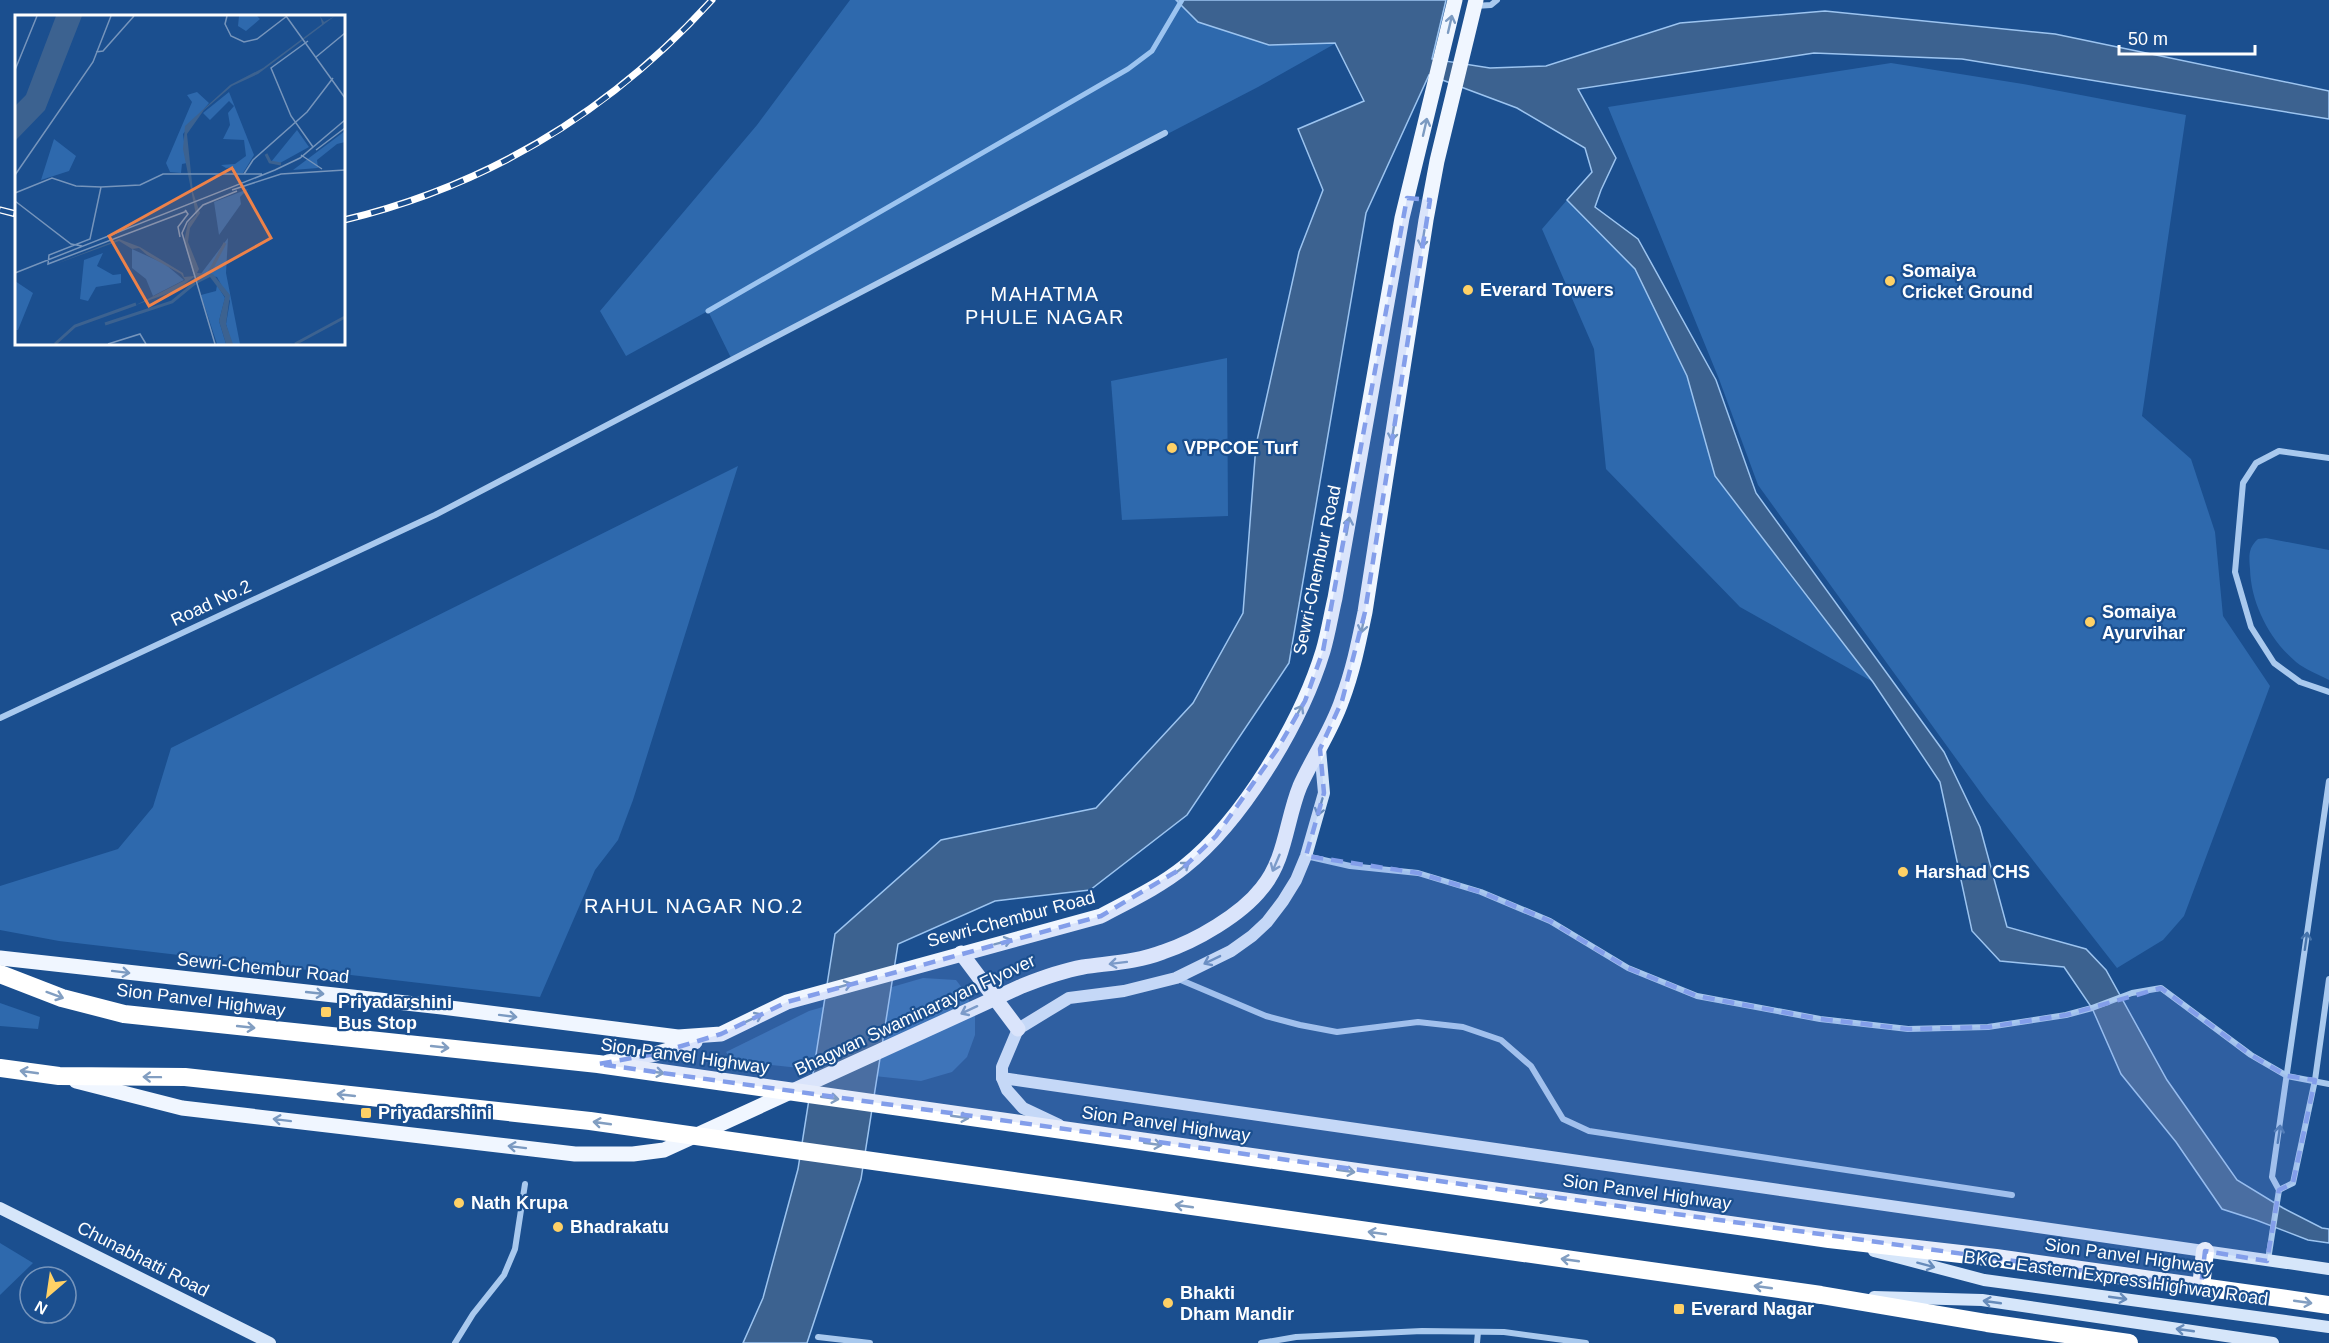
<svg xmlns="http://www.w3.org/2000/svg" width="2329" height="1343" viewBox="0 0 2329 1343" font-family="Helvetica,sans-serif">
	<rect width="100%" height="100%" fill="#1b4f8f"/>
	<!-- green -->
	<g fill="#2e69ad">
		<polygon points="850,0 1176,0 1198,22 1338,42 1258,87 732,360 708,311 626,356 600,311 757,125"/>
		<polygon points="1891,63 2023,84 2186,115 2142,416 2191,459 2215,532 2223,616 2270,686 2184,916 2163,940 2117,968 1986,800 1758,485 1719,379 1608,107"/>
		<polygon points="1567,200 1635,269 1687,376 1715,476 1873,682 1740,607 1606,469 1594,349 1542,229"/>
		<polygon points="1227,358 1228,516 1122,520 1111,381"/>
		<polygon points="738,466 633,800 618,840 595,870 540,997 59,941 0,930 0,886 118,849 153,807 171,748"/>
		<path d="M2266 538 2329 550V680C2320 675 2309 671 2300 665 2271 643 2251 605 2250 569 2249 556 2248 548 2258 539Z"/>
		<polygon points="923,978 956,980 966,993 975,1015 975,1035 967,1057 952,1072 921,1081 733,1061 726,1052 809,1011"/>
		<polygon points="0,1003 40,1017 38,1029 0,1026"/>
		<polygon points="0,1243 33,1263 0,1295"/>
	</g>
	<!-- water -->
	<polygon fill="#3c6290" stroke="#9cc4f0" stroke-width="1.5" points="1176,0 1446,0 1432,59 1490,68 1546,66 1680,23 1825,11 2055,34 2329,91 2329,119 1962,59 1814,53 1578,89 1616,158 1601,190 1595,207 1638,239 1716,380 1756,493 1944,752 1980,827 2007,927 2086,949 2106,970 2167,1080 2237,1180 2283,1208 2322,1228 2329,1229 2329,1243 2308,1240 2256,1220 2222,1209 2176,1142 2121,1074 2092,1008 2064,967 2000,961 1972,931 1940,782 1873,682 1715,476 1687,376 1635,269 1567,200 1592,172 1585,148 1517,108 1429,75 1366,213 1289,663 1187,815 1090,890 995,901 898,944 861,1179 807,1343 743,1343 763,1298 798,1169 835,934 941,840 1096,808 1193,703 1243,613 1256,445 1299,252 1323,190 1298,129 1364,101 1335,43 1269,45 1198,22"/>
	<g fill="none" stroke-linecap="round" stroke-linejoin="round">
		<!-- stream -->
		<polyline stroke="#9cc4f0" stroke-width="5" points="708,311 1128,69 1152,51 1182,0"/>
		<!-- street -->
		<g stroke="#a9c9ee" stroke-width="6">
			<polyline points="1475,6 1491,5 1497,0"/>
			<polyline points="2329,458 2279,451 2256,463 2243,483 2235,572 2251,627 2274,663 2300,682 2329,692"/>
			<polyline points="0,718 435,515 1165,133"/>
			<polyline points="1306,856 1350,866 1418,873 1481,892 1550,921 1628,968 1697,996 1820,1019 1908,1029 1988,1027 2066,1015 2092,1008 2132,993 2161,988 2251,1055 2287,1076 2329,1084"/>
			<polyline points="1176,978 1266,1016 1300,1025 1337,1032 1418,1022 1463,1027 1501,1040 1531,1066 1563,1119 1589,1131 2012,1195"/>
			<polyline points="2279,1190 2293,1183 2315,1080 2329,979"/>
			<polyline points="2268,1260 2279,1190 2272,1177 2329,781"/>
			<polyline points="818,1337 870,1343"/>
			<polyline points="455,1343 473,1314 504,1275 515,1249 525,1184"/>
			<polyline points="1261,1343 1296,1337 1422,1331 1504,1332 1586,1343"/>
			<polyline points="1477,1343 1478,1332"/>
		</g>
		<!-- secondary -->
		<g stroke="#d6e6fa" stroke-width="12">
			<polyline points="1002,1078 2329,1269"/>
			<polyline points="1059,1125 1023,1108 1007,1090 1002,1078 1002,1067 1018,1029 1069,998 1124,991 1176,978 1231,951 1252,936 1267,922 1283,901 1296,880 1306,856 1324,793 1320,749"/>
			<polyline points="0,1208 270,1343"/>
			<polyline points="1874,1251 1984,1280 2329,1327"/>
			<polyline points="1874,1297 1982,1300 2273,1343"/>
		</g>
		<!-- primary -->
		<g stroke="#f0f6ff" stroke-width="15">
			<polyline points="961,953 1018,1029"/>
			<path d="M0 958 442 1007 678 1037 721 1034 787 1002 1101 916C1129 901 1159 887 1184 867 1243 820 1301 723 1323 651 1328 634 1331 615 1335 598L1402 218 1455 0"/>
			<polyline points="608,1062 655,1054 695,1042"/>
			<path d="M76 1081 182 1108 575 1154H633L664 1150 1022 986C1042 978 1061 971 1083 967 1110 963 1137 962 1163 952 1196 941 1241 915 1262 888 1286 859 1286 820 1300 786 1313 757 1332 730 1342 700 1353 671 1359 641 1365 612L1426 220 1437 161 1476 0"/>
		</g>
		<!-- highway -->
		<g stroke="#fff" stroke-width="18">
			<polyline points="0,974 62,998 124,1014 598,1064 1829,1239 1996,1258 2329,1305"/>
			<polyline points="0,1068 59,1076 185,1077 590,1121 1821,1295 1987,1323 2129,1343"/>
			<polyline points="2201,1287 2205,1251"/>
		</g>
		<defs>
			<g id="rail">
				<polyline points="0,210 16,214"/>
				<path d="M344 220C490 185 611 111 712 0"/>
			</g>
		</defs>
		<!-- rail casing -->
		<use href="#rail" stroke="#fff" stroke-width="7"/>
		<!-- rail -->
		<use href="#rail" stroke="#1b4f8f" stroke-width="4.5" stroke-dasharray="14" stroke-linecap="butt"/>
	</g>
	<!-- one-way arrows -->
	<defs><path id="oneway-shaft" d="M-6 0H5M1.5-3L5.5 0L1.5 3" fill="none" stroke-width="1.6" stroke-linecap="round" stroke-linejoin="round" transform="scale(1.5)"/></defs>
	<g stroke="#7b9ac1">
		<use href="#oneway-shaft" transform="translate(1450 24) rotate(-77)"/>
		<use href="#oneway-shaft" transform="translate(1425 127) rotate(-77)"/>
		<use href="#oneway-shaft" transform="translate(1423 239) rotate(99)"/>
		<use href="#oneway-shaft" transform="translate(1393 432) rotate(99)"/>
		<use href="#oneway-shaft" transform="translate(1348 526) rotate(-80)"/>
		<use href="#oneway-shaft" transform="translate(1363 624) rotate(102)"/>
		<use href="#oneway-shaft" transform="translate(1298 713) rotate(-61)"/>
		<use href="#oneway-shaft" transform="translate(1276 863) rotate(113)"/>
		<use href="#oneway-shaft" transform="translate(1182 868) rotate(-38)"/>
		<use href="#oneway-shaft" transform="translate(1003 942) rotate(-15)"/>
		<use href="#oneway-shaft" transform="translate(1118 963) rotate(173)"/>
		<use href="#oneway-shaft" transform="translate(121 972) rotate(7)"/>
		<use href="#oneway-shaft" transform="translate(843 986) rotate(-16)"/>
		<use href="#oneway-shaft" transform="translate(315 993) rotate(6)"/>
		<use href="#oneway-shaft" transform="translate(969 1010) rotate(155)"/>
		<use href="#oneway-shaft" transform="translate(508 1016) rotate(7)"/>
		<use href="#oneway-shaft" transform="translate(754 1018) rotate(-26)"/>
		<use href="#oneway-shaft" transform="translate(282 1120) rotate(-173)"/>
		<use href="#oneway-shaft" transform="translate(517 1147) rotate(-173)"/>
	</g>
	<g stroke="#668bba">
		<use href="#oneway-shaft" transform="translate(1320 807) rotate(106)"/>
		<use href="#oneway-shaft" transform="translate(1212 960) rotate(154)"/>
		<use href="#oneway-shaft" transform="translate(1926 1265) rotate(15)"/>
		<use href="#oneway-shaft" transform="translate(2118 1298) rotate(8)"/>
		<use href="#oneway-shaft" transform="translate(1992 1302) rotate(-172)"/>
		<use href="#oneway-shaft" transform="translate(2185 1330) rotate(-172)"/>
	</g>
	<g stroke="#4674ac">
		<use href="#oneway-shaft" transform="translate(2306 941) rotate(-82)"/>
		<use href="#oneway-shaft" transform="translate(2279 1134) rotate(-82)"/>
	</g>
	<g stroke="#829ec1">
		<use href="#oneway-shaft" transform="translate(55 995) rotate(20)"/>
		<use href="#oneway-shaft" transform="translate(246 1027) rotate(6)"/>
		<use href="#oneway-shaft" transform="translate(440 1047) rotate(6)"/>
		<use href="#oneway-shaft" transform="translate(29 1072) rotate(-172)"/>
		<use href="#oneway-shaft" transform="translate(655 1072) rotate(8)"/>
		<use href="#oneway-shaft" transform="translate(152 1077) rotate(-179)"/>
		<use href="#oneway-shaft" transform="translate(346 1095) rotate(-174)"/>
		<use href="#oneway-shaft" transform="translate(830 1098) rotate(8)"/>
		<use href="#oneway-shaft" transform="translate(960 1117) rotate(8)"/>
		<use href="#oneway-shaft" transform="translate(602 1123) rotate(-172)"/>
		<use href="#oneway-shaft" transform="translate(1153 1144) rotate(8)"/>
		<use href="#oneway-shaft" transform="translate(1346 1171) rotate(8)"/>
		<use href="#oneway-shaft" transform="translate(1539 1198) rotate(8)"/>
		<use href="#oneway-shaft" transform="translate(1184 1206) rotate(-172)"/>
		<use href="#oneway-shaft" transform="translate(1377 1233) rotate(-172)"/>
		<use href="#oneway-shaft" transform="translate(1570 1260) rotate(-172)"/>
		<use href="#oneway-shaft" transform="translate(1763 1287) rotate(-172)"/>
		<use href="#oneway-shaft" transform="translate(2303 1302) rotate(8)"/>
	</g>
	<!-- marked area -->
	<path fill="#839eea" fill-opacity="0.2" stroke="#839eea" stroke-width="4.5" stroke-dasharray="12 8" stroke-linejoin="round" d="M1407 198 1430 200 1365 612 1342 701 1320 749 1324 793 1306 856 1418 873 1481 892 1550 921 1628 968 1697 996 1820 1019 1908 1029 1988 1027 2066 1015 2161 988 2251 1055 2287 1076 2315 1080 2293 1183 2279 1190 2267 1261 2205 1251 2201 1287 598 1064 655 1054 721 1034 787 1002 1101 916 1184 867 1216 836 1278 748 1305 701 1323 651Z"/>
	<!-- markers -->
	<g fill="#ffd166" stroke="#1b4f8f" stroke-width="2">
		<circle cx="1890" cy="281" r="6"/>
		<circle cx="1468" cy="290" r="6"/>
		<circle cx="1172" cy="448" r="6"/>
		<circle cx="2090" cy="622" r="6"/>
		<circle cx="1903" cy="872" r="6"/>
		<rect x="320" y="1006" width="12" height="12" rx="3"/>
		<rect x="360" y="1107" width="12" height="12" rx="3"/>
		<circle cx="459" cy="1203" r="6"/>
		<circle cx="558" cy="1227" r="6"/>
		<circle cx="1168" cy="1303" r="6"/>
		<rect x="1673" y="1303" width="12" height="12" rx="3"/>
	</g>
	<g text-anchor="middle" dominant-baseline="central" stroke-width="4.5" stroke-linejoin="round" paint-order="stroke">
		<!-- poi labels -->
		<g font-size="18" font-weight="bold" fill="#fff" stroke="#1b4f8f" text-anchor="start">
			<text x="1902" y="271">Somaiya<tspan x="1902" dy="21">Cricket Ground</tspan></text>
			<text x="1480" y="290">Everard Towers</text>
			<text x="1184" y="448">VPPCOE Turf</text>
			<text x="2102" y="612">Somaiya<tspan x="2102" dy="21">Ayurvihar</tspan></text>
			<text x="1915" y="872">Harshad CHS</text>
			<text x="338" y="1002">Priyadarshini<tspan x="338" dy="21">Bus Stop</tspan></text>
			<text x="378" y="1113">Priyadarshini</text>
			<text x="471" y="1203">Nath Krupa</text>
			<text x="570" y="1227">Bhadrakatu</text>
			<text x="1180" y="1293">Bhakti<tspan x="1180" dy="21">Dham Mandir</tspan></text>
			<text x="1691" y="1309">Everard Nagar</text>
		</g>
		<!-- street labels -->
		<g font-size="18" fill="#fff" stroke="#1b4f8f">
			<text transform="translate(1317 570) rotate(-78)">Sewri-Chembur Road</text>
			<text transform="translate(211 603) rotate(-25)">Road No.2</text>
			<text transform="translate(1011 919) rotate(-15)">Sewri-Chembur Road</text>
			<text transform="translate(263 968) rotate(6)">Sewri-Chembur Road</text>
			<text transform="translate(201 1000) rotate(7)">Sion Panvel Highway</text>
			<text transform="translate(915 1015) rotate(-25)">Bhagwan Swaminarayan Flyover</text>
			<text transform="translate(685 1056) rotate(8)">Sion Panvel Highway</text>
			<text transform="translate(1166 1124) rotate(8)">Sion Panvel Highway</text>
			<text transform="translate(1647 1192) rotate(8)">Sion Panvel Highway</text>
			<text transform="translate(2129 1256) rotate(8)">Sion Panvel Highway</text>
			<text transform="translate(143 1259) rotate(27)">Chunabhatti Road</text>
			<text transform="translate(2116 1278) rotate(8)">BKC - Eastern Express Highway Road</text>
		</g>
		<!-- neighbourhood labels -->
		<g font-size="20" letter-spacing="1.5" fill="#fff" stroke="#1b4f8f">
			<text x="1045" y="294">MAHATMA<tspan x="1045" dy="23">PHULE NAGAR</tspan></text>
			<text x="694" y="906">RAHUL NAGAR NO.2</text>
		</g>
	</g>
	<!-- overview -->
	<g transform="translate(15 15)">
		<rect width="330" height="330" fill="#1b4f8f"/>
		<path d="M224 1H242L245 4 231 16 223 11ZM182 77 194 88 168 119 172 148 167 149 166 158 155 157 151 148 177 87 172 80ZM214 77 239 140 228 158H218L219 152 211 153 206 150 220 149 231 141 229 125 208 124 215 110 213 98 219 91 214 86 195 105 188 98ZM282 115 294 132 265 148 256 147ZM330 116V127L322 129 302 145 303 153 278 155ZM39 124 61 141 54 156 26 165ZM233 174 225 182 226 189 204 220 199 187ZM213 223 211 258 225 329H217L211 309 215 286 202 262 185 260ZM117 234 150 249 169 265 138 281 131 264 117 253ZM88 238 82 251 98 260 106 259V268L81 272 73 286 65 284 69 245ZM0 266 18 278 3 315H0ZM202 270 210 283 204 306 211 329H202L186 280 201 276Z" fill="#2e69ad"/>
		<path d="M41 1H67L30 95 0 126V91L11 80ZM305 1 309 7 320 1 243 59 217 71 189 95 172 119 178 177 185 198 175 213 173 227 184 254 182 258 198 259 215 280 211 309 218 329H211L204 306 210 282 195 262 181 269 179 262 160 276 121 290 170 265 166 259 132 240 124 233 117 234 104 226 41 249 104 224 125 232 168 258 169 262 179 261 169 226 173 208 181 200 168 134 170 111 215 70 248 53 307 9Z" fill="#3c6290"/>
		<path fill="none" stroke="#3c6290" stroke-width="3" d="M251 139 255 147 266 149M194 258 210 228M90 309 157 287 180 268M40 329 60 311 121 289M280 329 330 302"/>
		<path fill="none" stroke="#7695bc" stroke-width="1.5" d="M212 1 210 9 216 21 229 27 242 24 272 1M271 1 330 83M293 26 256 53 276 101 298 132M81 37 88 36 119 1M301 42 330 18M0 55 22 1M301 135 330 113M286 140 307 154M229 159 238 145 292 97 318 63M0 160 78 47 96 1M86 172 75 224 34 240 33 249 172 196M217 175 266 159 330 155M0 178 37 163 61 171 86 172 125 170 148 159H247M0 186 56 229 67 231M165 222 163 212 173 199 170 195M0 258 260 155 285 143 330 105M93 329 125 319 131 329M200 329 167 218 172 207 188 190 222 176"/>
		<path fill="#ee8249" fill-opacity="0.15" stroke="#ee8249" stroke-width="3" d="M217 153 256 223 134 291 94 221Z"/>
		<rect width="330" height="330" fill="none" stroke="#fff" stroke-width="3"/>
	</g>
	<!-- north arrow -->
	<g transform="translate(48 1295) rotate(209)"><circle r="28" fill="#1b4f8f" stroke="#7695bc" stroke-width="1.5"/>
	<path d="M0-4.5L10 22L0 15L-10 22Z" fill="#ffd166"/>
	<text y="-9" font-size="16" font-weight="bold" text-anchor="middle" fill="#ffffff">N</text>
	</g>
	<!-- scale -->
	<path d="M2119 45v9h136v-9" fill="none" stroke="#ffffff" stroke-width="3"/>
	<text x="2128" y="45" font-size="18" fill="#ffffff" stroke="#1b4f8f" stroke-width="4.5" paint-order="stroke">50 m</text>
</svg>
